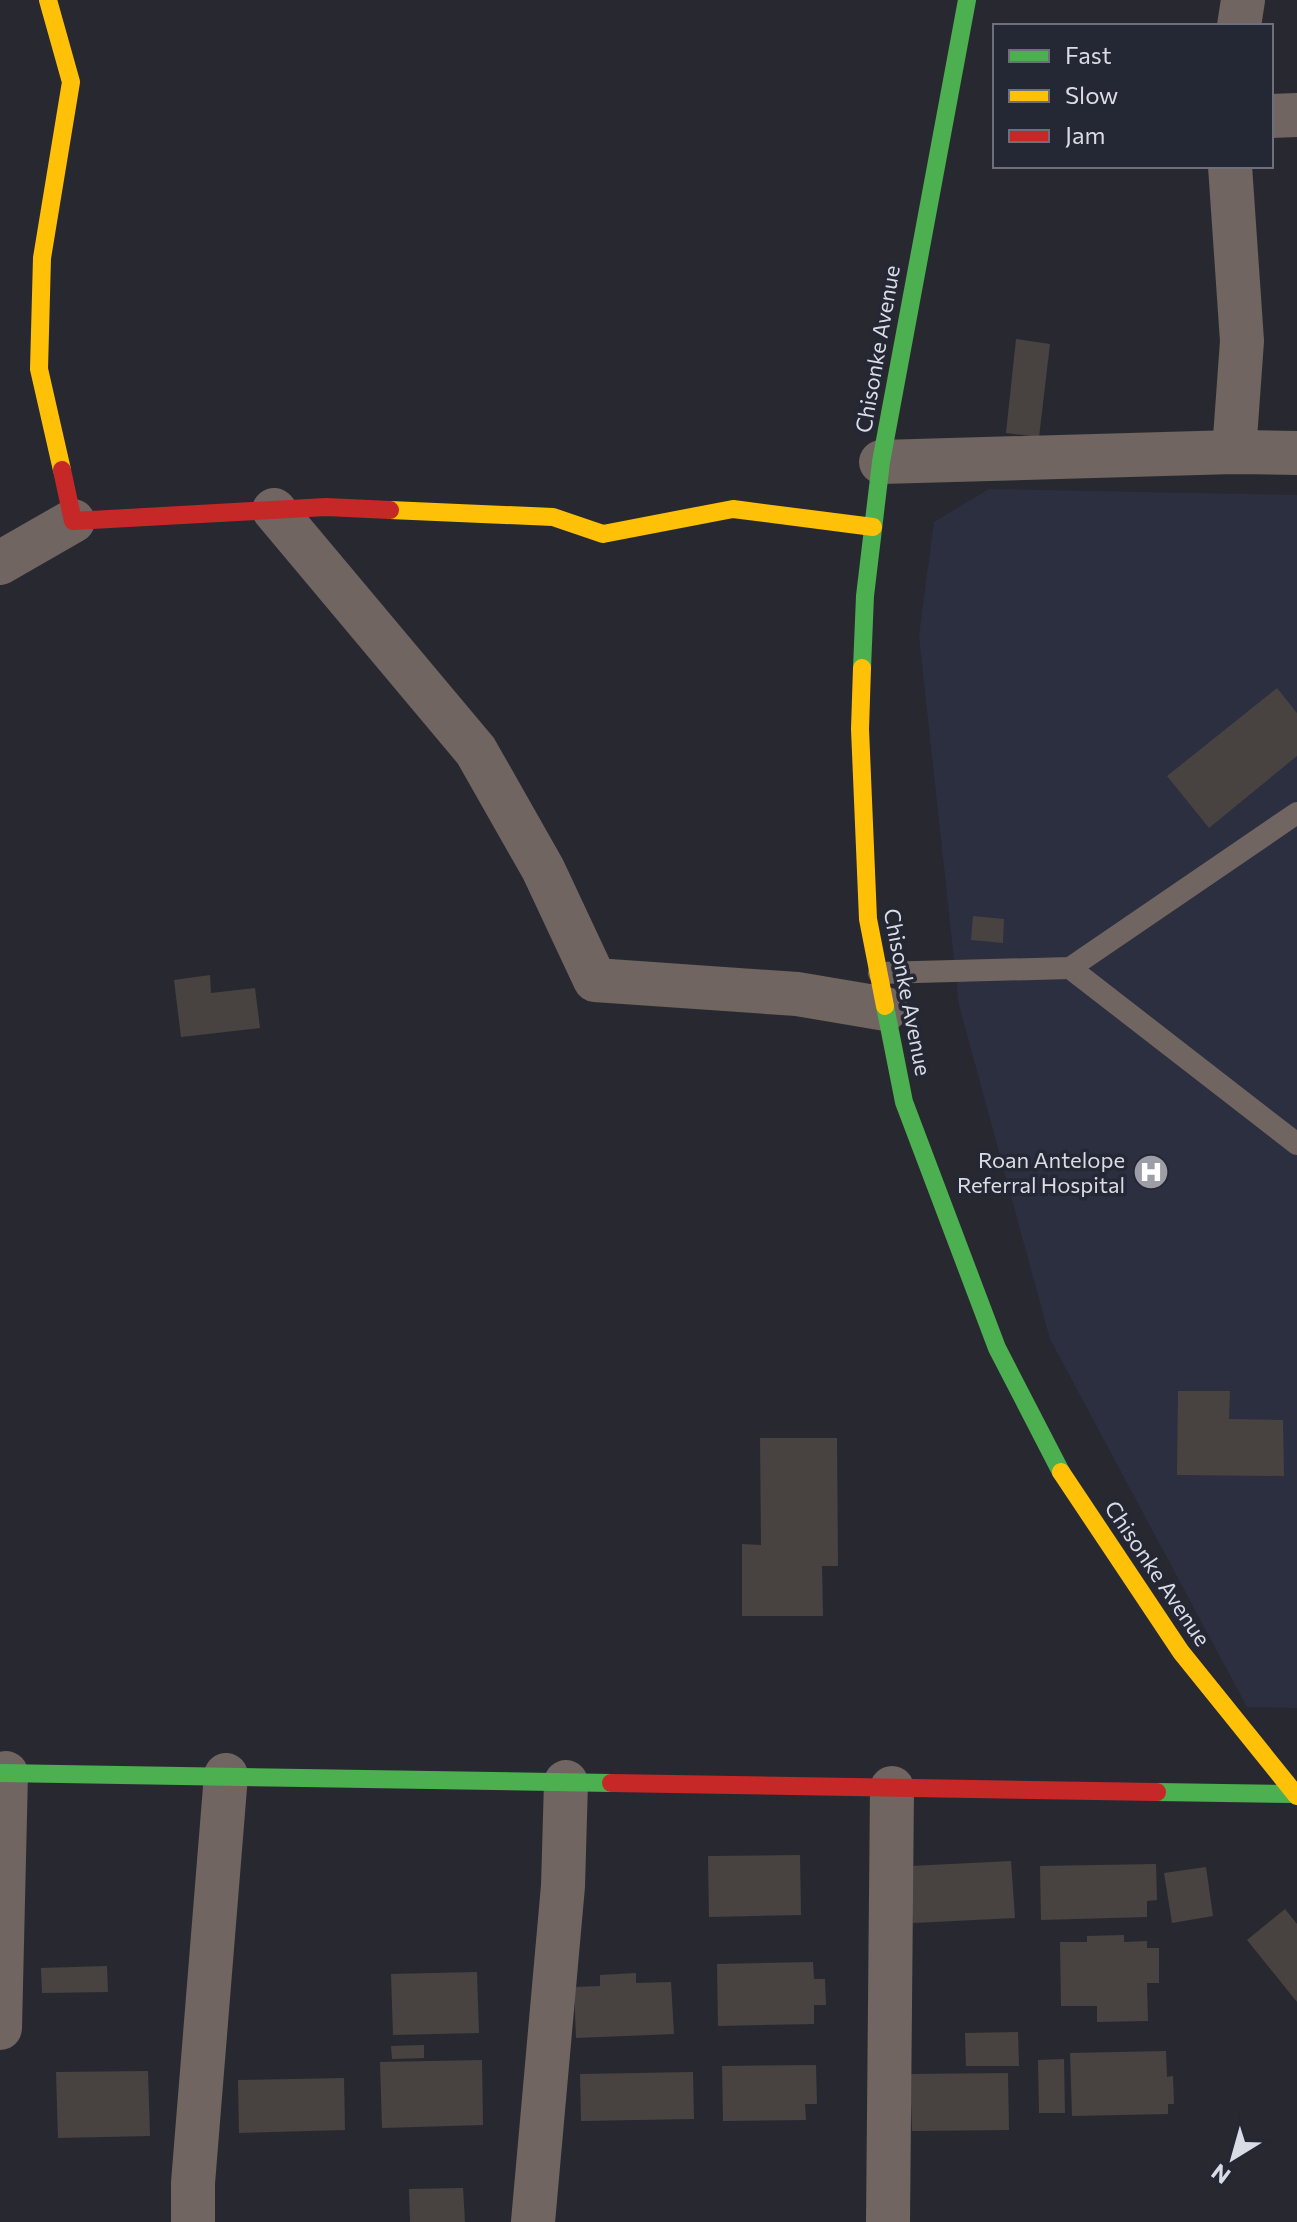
<svg xmlns="http://www.w3.org/2000/svg" width="1297" height="2222" viewBox="0 0 1297 2222" font-family="Commissioner,sans-serif">
	<rect width="100%" height="100%" fill="#282930"/>
	<!-- built -->
	<polygon fill="#2b2f40" points="989,489 1297,495 1297,1708 1247,1707 1050,1339 959,1005 919,636 934,522"/>
	<!-- building -->
	<g fill="#484341">
		<polygon points="1016,339 1050,344 1039,437 1006,433"/>
		<polygon points="1277,688 1297,713 1297,756 1209,828 1167,776"/>
		<polygon points="973,916 1004,919 1003,943 971,940"/>
		<polygon points="210,975 211,993 255,988 260,1028 181,1037 174,980"/>
		<polygon points="1178,1391 1230,1391 1229,1419 1283,1420 1284,1476 1177,1475"/>
		<polygon points="760,1438 837,1438 838,1566 822,1566 823,1616 742,1616 742,1544 761,1545"/>
		<polygon points="800,1855 801,1915 709,1917 708,1856"/>
		<polygon points="1011,1861 1015,1918 913,1923 910,1866"/>
		<polygon points="1156,1864 1157,1900 1147,1901 1147,1917 1041,1920 1040,1866"/>
		<polygon points="1206,1867 1213,1916 1172,1923 1164,1873"/>
		<polygon points="1285,1909 1297,1924 1297,2002 1247,1940"/>
		<polygon points="1124,1935 1124,1942 1147,1941 1147,1948 1159,1948 1159,1983 1147,1983 1148,2021 1097,2022 1097,2006 1061,2006 1060,1942 1087,1942 1087,1936"/>
		<polygon points="813,1962 814,1979 825,1979 826,2005 814,2005 814,2024 718,2026 717,1964"/>
		<polygon points="107,1966 108,1992 42,1993 41,1968"/>
		<polygon points="477,1972 479,2033 393,2035 391,1974"/>
		<polygon points="636,1973 636,1983 671,1982 674,2034 576,2038 574,1987 600,1986 600,1975"/>
		<polygon points="1018,2032 1019,2066 966,2066 965,2033"/>
		<polygon points="424,2045 424,2058 392,2059 391,2046"/>
		<polygon points="1166,2051 1167,2077 1173,2076 1174,2104 1168,2104 1168,2114 1072,2116 1070,2053"/>
		<polygon points="1064,2059 1065,2113 1039,2113 1038,2060"/>
		<polygon points="482,2060 483,2125 382,2128 380,2062"/>
		<polygon points="816,2065 817,2104 805,2104 806,2120 723,2121 722,2066"/>
		<polygon points="148,2071 150,2136 58,2138 56,2072"/>
		<polygon points="693,2072 694,2119 581,2121 580,2074"/>
		<polygon points="1008,2073 1009,2130 912,2131 910,2074"/>
		<polygon points="344,2078 345,2130 239,2133 238,2080"/>
		<polygon points="463,2188 465,2222 410,2222 409,2189"/>
	</g>
	<g fill="none" stroke-linecap="round" stroke-linejoin="round">
		<!-- lane -->
		<g stroke="#706560" stroke-width="22">
			<polyline points="1070,968 1297,1144"/>
			<polyline points="879,973 1070,968 1297,813"/>
		</g>
		<!-- street -->
		<g stroke="#706560" stroke-width="44">
			<polyline points="1239,26 1243,0"/>
			<polyline points="1271,116 1297,115"/>
			<polyline points="1230,166 1242,341 1234,452"/>
			<polyline points="881,462 1234,452 1297,453"/>
			<polyline points="274,510 476,751 543,869 595,980 797,994 886,1009"/>
			<polyline points="0,563 73,521"/>
			<polyline points="0,2028 6,1773"/>
			<polyline points="193,2222 193,2183 226,1775"/>
			<polyline points="533,2222 563,1886 566,1782"/>
			<polyline points="888,2222 892,1788"/>
		</g>
		<!-- fast -->
		<g stroke="#4caf50" stroke-width="18">
			<polyline points="862,668 865,596 881,462 967,0"/>
			<polyline points="885,1006 904,1102 997,1348 1061,1472"/>
			<polyline points="0,1773 611,1783"/>
			<polyline points="1157,1792 1295,1794"/>
		</g>
		<!-- slow -->
		<g stroke="#ffc107" stroke-width="18">
			<polyline points="48,0 71,82 42,258 39,369 62,470"/>
			<polyline points="390,510 553,517 603,534 733,509 873,527"/>
			<polyline points="862,668 860,729 868,919 885,1006"/>
			<polyline points="1061,1472 1181,1652 1297,1796"/>
		</g>
		<!-- jam -->
		<g stroke="#c62828" stroke-width="18">
			<polyline points="62,470 73,521 326,507 390,510"/>
			<polyline points="611,1783 1157,1792"/>
		</g>
	</g>
	<!-- icons -->
	<defs>
		<symbol id="hospital-disc" viewBox="-11 -11 22 22"><circle r="9.5" fill="#9c9da6" stroke="#242734"/><path d="M-5-5h3v3.5h4V-5h3V5h-3V1.5h-4V5h-3Z" fill="#fff"/></symbol>
	</defs>
	<g fill-rule="evenodd">
		<use href="#hospital-disc" x="1131" y="1152" width="40" height="40"/>
	</g>
	<g text-anchor="middle" dominant-baseline="central" stroke-width="7" stroke-linejoin="round" paint-order="stroke">
		<!-- street labels -->
		<g font-size="22" fill="#dadce5" stroke="#242734">
			<text transform="translate(877 349) rotate(-80)">Chisonke Avenue</text>
			<text transform="translate(908 992) rotate(79)">Chisonke Avenue</text>
			<text transform="translate(1158 1573) rotate(56)">Chisonke Avenue</text>
		</g>
		<!-- poi labels -->
		<g font-size="22" fill="#dadce5" stroke="#242734" text-anchor="end">
			<text x="1125" y="1159">Roan Antelope<tspan x="1125" dy="25">Referral Hospital</tspan></text>
		</g>
	</g>
	<!-- legend -->
	<rect x="993" y="24" width="280" height="144" fill="#242734" stroke="#6d6f7b" stroke-width="2"/>
	<rect x="1009" y="50" width="40" height="12" fill="#4caf50" stroke="#6d6f7b" stroke-width="2"/>
	<text x="1065" y="64" font-size="24" fill="#dadce5">Fast</text>
	<rect x="1009" y="90" width="40" height="12" fill="#ffc107" stroke="#6d6f7b" stroke-width="2"/>
	<text x="1065" y="104" font-size="24" fill="#dadce5">Slow</text>
	<rect x="1009" y="130" width="40" height="12" fill="#c62828" stroke="#6d6f7b" stroke-width="2"/>
	<text x="1065" y="144" font-size="24" fill="#dadce5">Jam</text>
	<!-- north arrow -->
	<g transform="translate(1233 2158) rotate(217)" stroke="#242734" stroke-width="6" paint-order="stroke">
	<path d="M0-6L14 30L0 20L-14 30Z" fill="#dadce5"/>
	<text y="-12" font-size="22" font-weight="bold" text-anchor="middle" fill="#dadce5">N</text>
	</g>
</svg>
